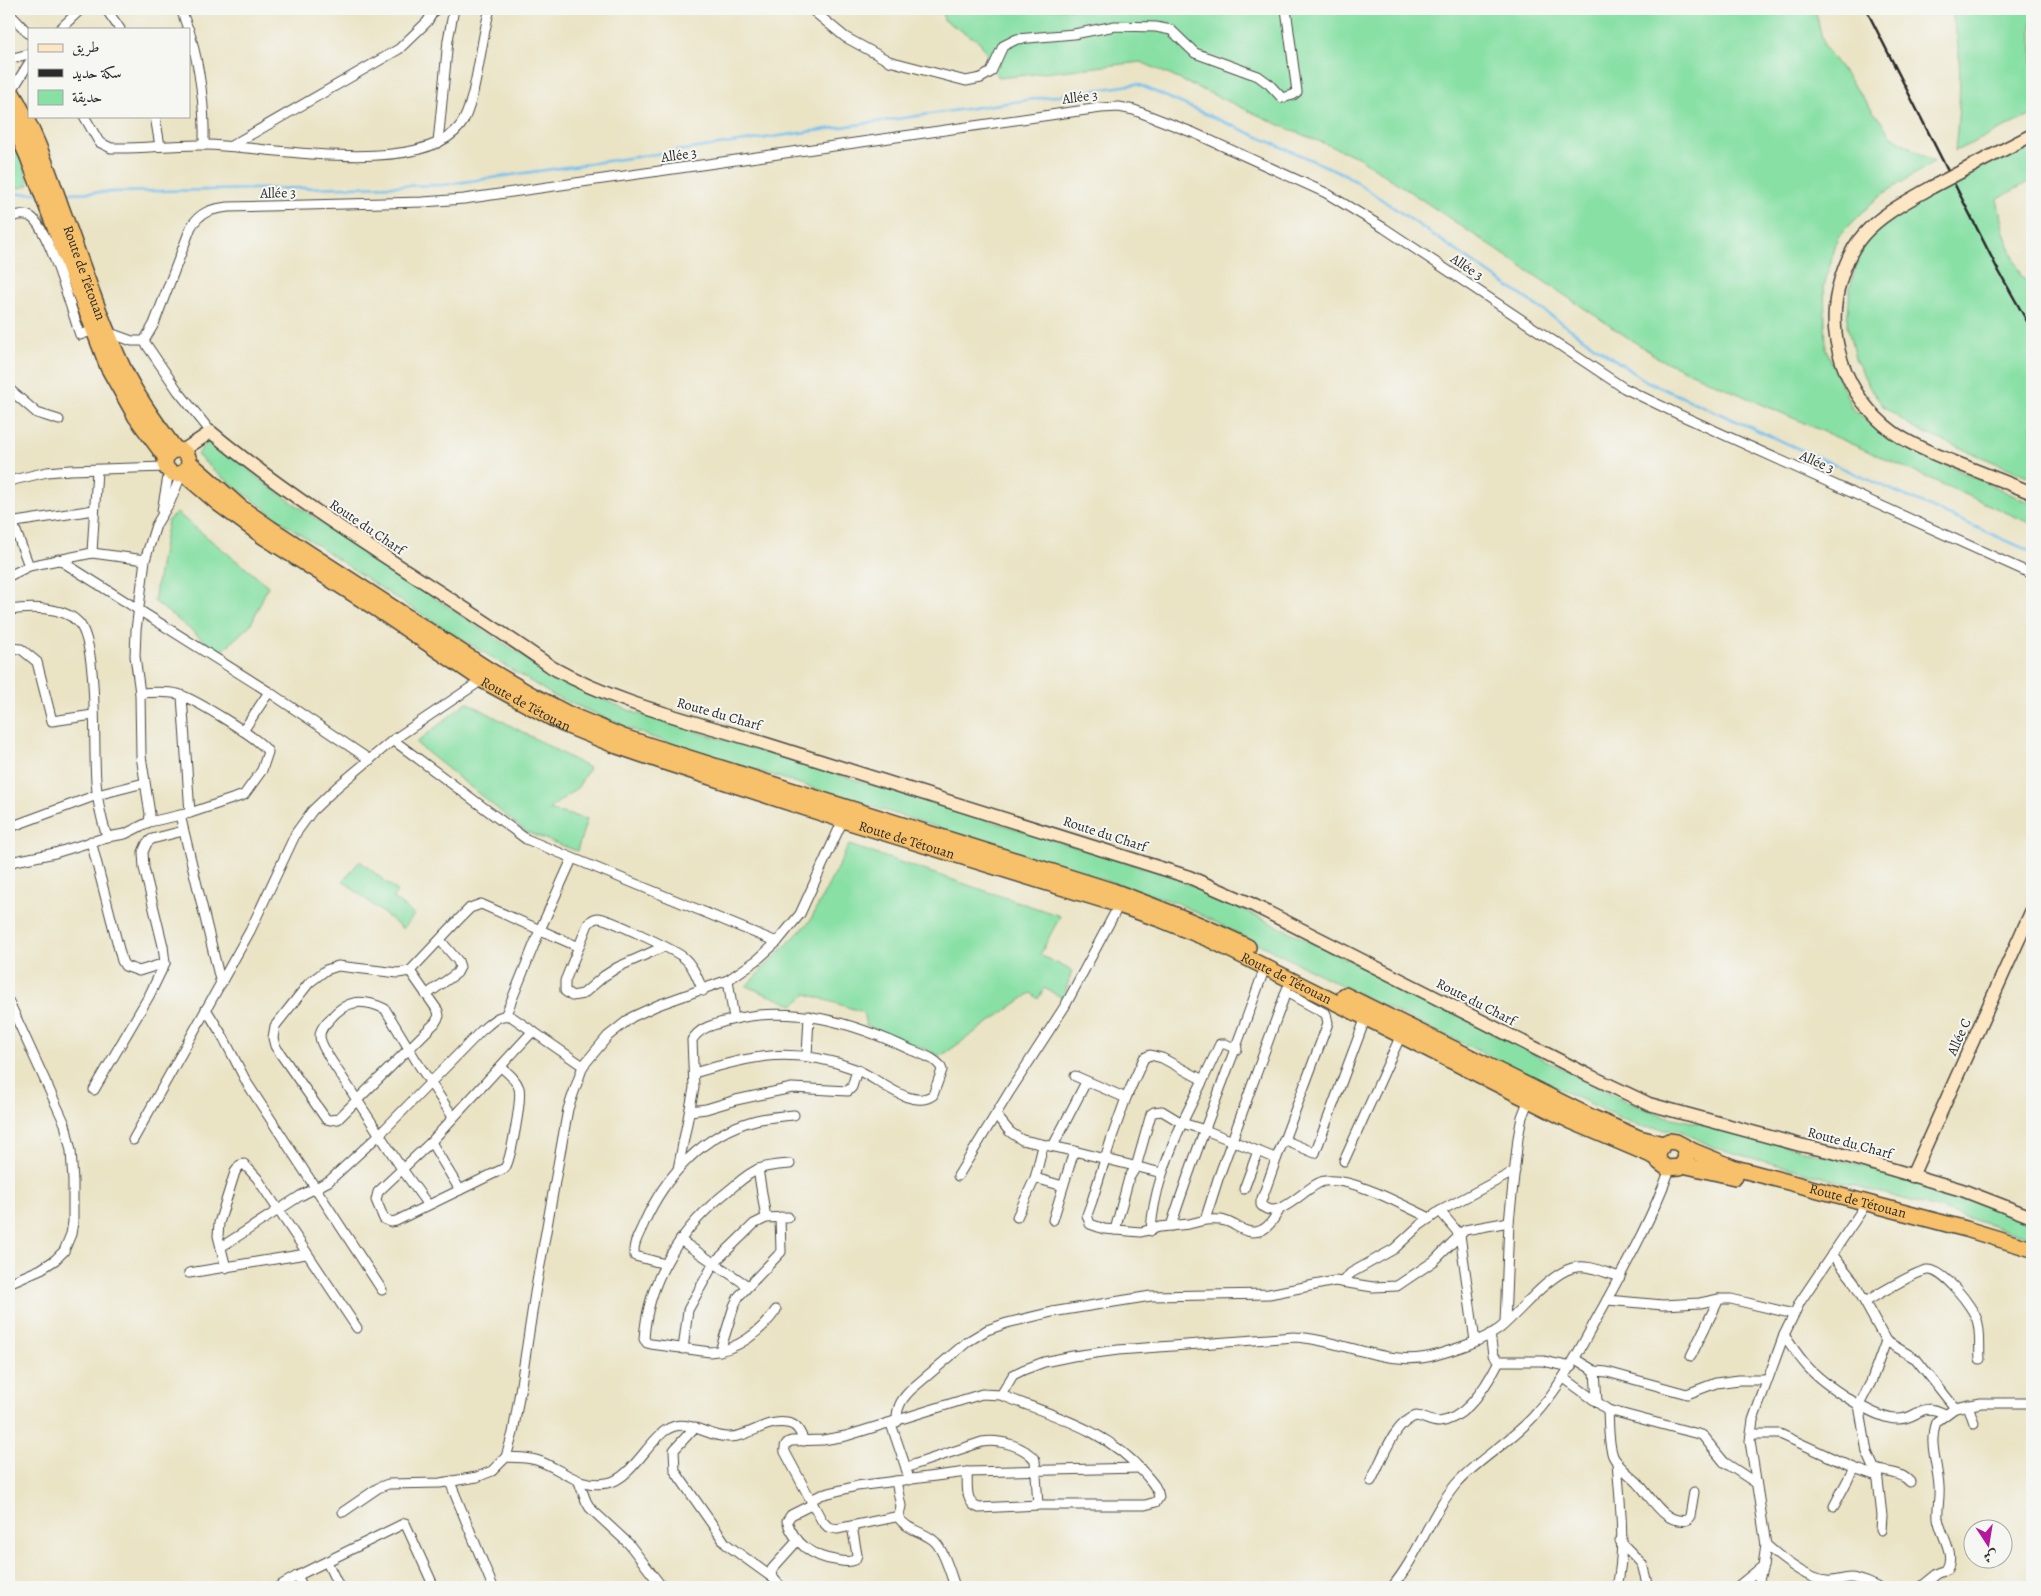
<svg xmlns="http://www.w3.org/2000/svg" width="2041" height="1596" viewBox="0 0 2041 1596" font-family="Alegreya,Amiri,serif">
	<rect width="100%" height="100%" fill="#f6f6f2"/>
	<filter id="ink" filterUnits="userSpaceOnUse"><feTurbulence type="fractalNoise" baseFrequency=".02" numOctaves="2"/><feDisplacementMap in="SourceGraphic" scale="10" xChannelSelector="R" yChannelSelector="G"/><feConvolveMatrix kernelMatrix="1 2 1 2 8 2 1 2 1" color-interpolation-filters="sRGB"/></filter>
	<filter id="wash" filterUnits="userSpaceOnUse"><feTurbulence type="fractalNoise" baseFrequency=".0096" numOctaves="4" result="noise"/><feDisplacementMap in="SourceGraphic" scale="20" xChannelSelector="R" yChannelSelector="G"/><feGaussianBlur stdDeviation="1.12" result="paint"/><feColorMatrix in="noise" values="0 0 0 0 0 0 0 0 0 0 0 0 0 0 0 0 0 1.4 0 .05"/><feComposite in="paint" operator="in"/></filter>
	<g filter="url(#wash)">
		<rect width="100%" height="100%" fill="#eae3c4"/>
		<!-- green -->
		<g fill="#88e0a5" stroke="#5a8668">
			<polygon points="942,9 1815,9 1824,46 1892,136 1934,162 1878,197 1838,237 1824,286 1826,349 1852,408 1884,436 2032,504 2032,524 1660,359 1358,157 1291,130 1141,62 999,78 980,42 944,20"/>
			<path d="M1951 9H2032V115L1955 151C1960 99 1964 60 1951 9Z"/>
			<polygon points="9,131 18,146 29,185 20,188 9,188"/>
			<polygon points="2032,142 2032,180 1997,199 2004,232 2021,276 2032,288 2032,478 1915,429 1883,406 1870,388 1855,358 1847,325 1850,288 1860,251 1884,222 1979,168"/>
			<polygon points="215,440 263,482 354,545 500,641 577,689 636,713 1171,876 1339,955 1630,1103 1668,1117 1715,1127 1891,1173 1987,1205 2032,1223 2032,1238 1926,1205 1715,1148 1679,1130 1640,1127 1381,1005 1177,903 645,735 554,696 391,595 284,523 217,473 197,455 206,443"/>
			<polygon points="177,513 268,586 251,624 220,653 154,601 168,520"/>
			<polygon points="467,702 589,768 578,787 548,810 587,819 577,851 526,832 416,743"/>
			<polygon points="849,845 1060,916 1040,955 1072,971 1063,998 1044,988 1038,999 1031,993 941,1056 866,1025 863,1012 807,994 793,1005 746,986 810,921"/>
			<polygon points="360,861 397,891 393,898 414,915 403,929 343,881"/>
		</g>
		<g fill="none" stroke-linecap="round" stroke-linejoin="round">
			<!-- stream -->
			<g stroke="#76c0ef" stroke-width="2.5">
				<polyline points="63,193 443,185 1137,84 1346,175 1646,381 2032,552"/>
				<polyline points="9,194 37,193"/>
			</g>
		</g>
	</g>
	<g filter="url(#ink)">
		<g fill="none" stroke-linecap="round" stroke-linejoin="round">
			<defs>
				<g id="street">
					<polyline points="106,9 120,29"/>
					<polyline points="181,9 188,29"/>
					<polyline points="811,9 845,37 889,61 966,81 981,78 991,72 1003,46 1017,39 1074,34 1115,26 1156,27 1171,30 1195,53 1258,76 1269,84 1282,98 1293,95 1297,92 1286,9"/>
					<polyline points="9,13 29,34"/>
					<polyline points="60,29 81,9"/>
					<path d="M189 30C200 68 205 106 204 145"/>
					<polyline points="9,59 29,54"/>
					<polyline points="11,92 29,63"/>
					<path d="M84 116 99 142 111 148C142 149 174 144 206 145 266 146 419 178 460 126 476 106 481 37 490 9"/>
					<polyline points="155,116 160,146"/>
					<polyline points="438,143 448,40 454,9"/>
					<polyline points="231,146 399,49 427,22 435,9"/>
					<path d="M9 218C16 215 24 213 31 217 49 228 72 312 80 335L94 330"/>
					<path d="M107 332 132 341H144L154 324 191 227C200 212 211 209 228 207L423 202 464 199 1064 113 1101 108 1119 107 1134 110 1194 133 1326 193 1384 228 1624 388 1678 414 2032 574"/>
					<polyline points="144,341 178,391 211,432"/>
					<polyline points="9,389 37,413 59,420"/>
					<polyline points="9,481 47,472 70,470 166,467"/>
					<polyline points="162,511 169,471"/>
					<polyline points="11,518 29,566"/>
					<polyline points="9,523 94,510"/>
					<polyline points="92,553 97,470"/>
					<polyline points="58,559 269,692 370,760"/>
					<polyline points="9,576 29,566 92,553 145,560"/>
					<path d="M9 610C29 607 63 606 78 622 99 643 93 748 96 781 97 800 101 818 107 837"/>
					<polyline points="9,648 21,649 37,662 52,721 93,715"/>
					<path d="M140 693C152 692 166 691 178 694 194 699 261 739 268 752L262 770 244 795 190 813 149 822"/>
					<polyline points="182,696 190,813"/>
					<polyline points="243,731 269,692"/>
					<polyline points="393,740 526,839 777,942"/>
					<polyline points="180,815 221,984"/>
					<polyline points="13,826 97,795 144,783"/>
					<polyline points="91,841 122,961 125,966 139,971 165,963"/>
					<polyline points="9,864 15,861 55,853 107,837 125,834 149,822 150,814 141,756 140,693 135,656 136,630 145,560 156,525 170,502 182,473"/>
					<path d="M663 947 618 967 604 976 583 994 572 996 565 991V981L588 924C591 921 593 918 598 918 608 918 674 950 683 957 693 965 698 979 703 991"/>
					<polyline points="410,971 438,1011 439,1016 435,1023 338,1119 330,1120 326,1119 275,1046 273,1038 275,1026 309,983 326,970 338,966 398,973 410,971 462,916 470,908 481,904 579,947"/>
					<polyline points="728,980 734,1019"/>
					<path d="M1287 989 1286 992 1326 1014 1328 1023 1284 1140C1275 1160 1269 1181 1261 1201V1205C1280 1224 1307 1183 1325 1181 1353 1177 1404 1206 1430 1218"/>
					<polyline points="426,995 457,973 460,967 458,961 440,940"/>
					<polyline points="9,1002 65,1124 71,1151 73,1181 73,1222 71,1234 64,1251 55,1260 41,1269 9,1283"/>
					<polyline points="206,1009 222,1035 247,1083 382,1290"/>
					<polyline points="506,1014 540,930 572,859"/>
					<polyline points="807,1056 809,1016"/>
					<path d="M501 1067C508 1073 516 1079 519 1088 522 1099 511 1159 505 1168L396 1221 391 1222 384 1219 376 1200 378 1192 431 1142 533 1031"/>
					<polyline points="1075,1076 1126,1098 1112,1137 1092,1201 1087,1215 1090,1224 1104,1229 1141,1232 1160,1227 1189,1224 1205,1220 1218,1179 1286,992"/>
					<polyline points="1203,1080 1220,1044 1225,1044 1237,1049"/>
					<polyline points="94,1090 149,996 165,963 163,946 144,868 143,852 147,843 152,839 183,831"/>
					<polyline points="690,1111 706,1109 736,1100 792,1088 848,1091 852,1087 857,1070"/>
					<polyline points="996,1115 1010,1132 1022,1140 1074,1151 1162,1173"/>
					<polyline points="133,1140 250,931 296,833 312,811 337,787 393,740 482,680"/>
					<polyline points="1284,1140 1315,1153 1366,1017"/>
					<polyline points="431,1142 460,1190"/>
					<polyline points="1053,1146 1086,1082"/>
					<polyline points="1344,1161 1401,1035"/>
					<path d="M678 1169 694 1088 692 1040C700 1027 713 1025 727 1021 791 1003 854 1023 911 1050 921 1054 939 1059 942 1070L933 1095C911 1111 877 1077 855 1069 794 1046 753 1055 694 1073"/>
					<polyline points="758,1169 766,1218"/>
					<polyline points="958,1176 1010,1091 1065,1006 1119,905"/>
					<polyline points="1035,1178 1063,1186"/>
					<polyline points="1244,1189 1258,1151"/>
					<path d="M428 1205 402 1169 329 1057C326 1051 320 1043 320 1036 320 1029 325 1024 330 1019 346 1000 362 998 385 1009L417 1062 453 1117"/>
					<polyline points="1440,1211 1460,1235 1475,1341"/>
					<polyline points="1017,1217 1035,1178 1043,1146"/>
					<polyline points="1053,1220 1074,1151"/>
					<path d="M1205 1220C1212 1220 1219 1219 1225 1221 1233 1223 1239 1229 1247 1231 1264 1236 1273 1221 1280 1209"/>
					<path d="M1171 1226C1199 1138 1235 1054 1265 967"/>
					<polyline points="1115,1230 1129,1178 1136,1167 1151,1114 1154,1112 1162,1111 1182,1123 1203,1080 1162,1058 1150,1055 1144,1058 1126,1098"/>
					<path d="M1151 1231C1153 1193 1167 1158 1182 1123L1205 1130 1275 1158"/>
					<polyline points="680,1240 748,1286"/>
					<path d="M221 1247 300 1196 329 1181 379 1135 482 1030C491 1023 500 1012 512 1017L583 1066"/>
					<path d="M1832 1254 1852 1279 1886 1341 1916 1359 1955 1408 1936 1422C1928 1443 1938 1465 1939 1487 1940 1497 1937 1508 1938 1518 1940 1534 1957 1555 1946 1570L1937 1574 1921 1587"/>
					<path d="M665 1264 635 1256C631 1246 640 1233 644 1223 665 1176 704 1133 756 1120 769 1117 781 1116 794 1115"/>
					<polyline points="226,1268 218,1236 219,1223 235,1172 240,1165 244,1164 257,1178 357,1328"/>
					<polyline points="189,1273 306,1254"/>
					<polyline points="1342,1282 1351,1273 1394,1249 1420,1225 1440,1211 1515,1171"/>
					<polyline points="1607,1300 1663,1305 1700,1303 1719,1299 1731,1299 1794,1314"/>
					<path d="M1865 1302C1879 1294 1914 1272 1927 1270 1943 1268 1973 1307 1977 1320 1981 1332 1979 1347 1980 1359"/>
					<path d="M776 1310C762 1331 737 1351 710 1352L651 1344 647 1343 644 1339C648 1278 682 1227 728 1191 738 1183 748 1173 759 1169 769 1165 780 1165 790 1164"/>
					<polyline points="1505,1323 1509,1222 1518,1138 1522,1117 1529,1099"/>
					<polyline points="1490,1334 1493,1355 1499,1361 1543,1361 1571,1367"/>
					<path d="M1784 1335C1791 1345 1798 1356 1807 1366 1822 1383 1875 1420 1898 1419 1919 1419 1919 1401 1945 1414"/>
					<path d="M1886 1341 1871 1382 1859 1405 1867 1452 1874 1468C1886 1474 1899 1470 1910 1482"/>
					<polyline points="683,1349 688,1310 714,1263 754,1224 766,1218 788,1217"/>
					<polyline points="720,1351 734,1306 739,1296 781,1252 780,1217"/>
					<polyline points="1691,1356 1719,1299"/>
					<polyline points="1575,1359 1595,1371 1597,1402"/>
					<polyline points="1595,1371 1607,1372 1687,1394 1716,1383 1739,1380 1767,1380"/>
					<polyline points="1564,1378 1608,1410 1702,1435 1724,1462 1756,1483"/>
					<path d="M1001 1395 1013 1375 1023 1370 1044 1362 1073 1356 1118 1350 1294 1337C1342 1339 1388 1369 1436 1355 1456 1349 1482 1341 1499 1329 1519 1313 1548 1275 1572 1268 1587 1263 1605 1273 1620 1277"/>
					<polyline points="1968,1405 1974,1423"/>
					<polyline points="1955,1408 1981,1403 2032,1403"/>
					<path d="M1608 1410C1609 1424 1608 1443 1613 1456 1618 1467 1629 1474 1637 1482 1650 1495 1664 1525 1687 1520L1690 1516 1694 1492"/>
					<path d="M897 1422C896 1406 903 1397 914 1387L967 1342 987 1330 1007 1323 1052 1312 1151 1296 1269 1294 1335 1281 1373 1287 1397 1286 1434 1261 1465 1230 1509 1222"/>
					<polyline points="891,1424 906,1468"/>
					<polyline points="695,1427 674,1450 675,1471 726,1544 773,1578"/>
					<polyline points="1751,1434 1780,1434 1854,1468 1877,1476"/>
					<path d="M506 1457C516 1458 526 1457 536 1460 562 1468 576 1488 607 1483 630 1480 647 1443 666 1430 687 1416 706 1437 728 1437 748 1438 766 1419 787 1423 797 1424 800 1432 804 1441"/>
					<path d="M1617 1462C1620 1503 1626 1547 1617 1587"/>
					<polyline points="1877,1471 1882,1516 1881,1530"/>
					<path d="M909 1480 906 1468 916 1464 982 1442C1000 1439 1024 1446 1035 1460L1038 1505"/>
					<path d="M896 1481 901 1506 899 1515 895 1517 837 1529 828 1527 822 1521 785 1452C784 1446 786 1442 792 1441L823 1440 846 1436 982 1394 1001 1395C1053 1416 1107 1429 1145 1474 1151 1481 1158 1488 1159 1497L1156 1502 1145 1505H1038L979 1508C964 1503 968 1484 967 1472"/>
					<path d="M1371 1481C1381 1462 1394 1422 1416 1416 1425 1417 1430 1422 1439 1422 1467 1419 1488 1383 1499 1361"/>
					<polyline points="450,1482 493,1587"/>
					<polyline points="579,1482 586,1501 590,1508 629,1544 662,1587"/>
					<polyline points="811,1500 821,1495 857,1486 967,1472 1140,1468"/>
					<path d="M813 1504 791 1515 787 1521C794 1543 813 1557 835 1560 842 1561 848 1563 855 1560L857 1555 852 1526"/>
					<polyline points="1834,1506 1854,1468"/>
					<polyline points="343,1512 378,1488 388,1484 440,1483 477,1477 492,1471 506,1457 513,1433 520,1391 535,1293 568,1109 583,1066 608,1036 632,1017 658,1005 728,980 757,960 777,942 800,914 843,820"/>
					<path d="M897 1516C908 1531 920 1530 933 1540 943 1547 951 1575 955 1587"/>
					<polyline points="1620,1541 1642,1564 1648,1587"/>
					<path d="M1766 1545C1781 1558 1808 1580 1827 1581 1835 1582 1843 1578 1851 1578 1861 1578 1868 1584 1877 1587"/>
					<polyline points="327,1562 339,1587"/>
					<polyline points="297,1576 303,1587"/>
					<polyline points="278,1587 297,1576 405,1523 434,1587"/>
					<polyline points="781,1587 773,1578 772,1569 798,1540"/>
					<path d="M1392 1587C1418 1556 1430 1515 1456 1484 1477 1460 1510 1442 1533 1417 1564 1383 1580 1348 1602 1309 1627 1263 1652 1218 1670 1169"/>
					<polyline points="1737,1587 1763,1566"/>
					<polyline points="1757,1587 1763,1566 1766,1545 1750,1441 1753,1420 1784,1335 1800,1302 1862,1210"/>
				</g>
				<g id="secondary">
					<polyline points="1972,166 2032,135"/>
					<path d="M1932 187C1908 201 1883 213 1864 234 1853 246 1846 262 1841 278 1823 335 1845 396 1893 432 1908 443 1927 451 1944 458 1974 470 2003 481 2032 493"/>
					<path d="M182 451 211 432C318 521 440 588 553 668 619 705 694 721 766 744 907 788 1048 832 1189 877L1251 904 1586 1074 1649 1104 1800 1145 1833 1152 1962 1190 2032 1217"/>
					<polyline points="1912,1176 2032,910"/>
				</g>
				<g id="highway">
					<path id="s1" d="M9 88C32 124 47 167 61 207 81 261 99 318 124 370 138 399 157 425 176 450"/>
					<polyline points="9,114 28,157 108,367 136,417 166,458"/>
					<circle cx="177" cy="462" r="12"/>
					<path d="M189 462 240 507 270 528 489 670 528 693 568 714 623 737 676 754 1113 891C1159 908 1204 925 1248 947"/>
					<path id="s2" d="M183 473 219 504 264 537 380 611 482 680 563 724 617 746 667 763 843 820 1113 903 1162 920 1211 940 1289 979 1571 1121 1658 1158"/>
					<polyline points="1345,995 1591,1117 1639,1138 1663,1144"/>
					<path id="s3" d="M1684 1148 1686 1159 1680 1167 1667 1168 1659 1162 1658 1154 1663 1144 1669 1141 1676 1142 1693 1151 1735 1168 1966 1229 2032 1249"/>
					<polyline points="1683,1165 1735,1177"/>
				</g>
			</defs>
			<!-- street casing -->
			<use href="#street" stroke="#484742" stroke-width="11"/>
			<!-- secondary casing -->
			<use href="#secondary" stroke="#484742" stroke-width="15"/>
			<!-- highway casing -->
			<use href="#highway" stroke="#484742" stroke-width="18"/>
			<!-- street -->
			<use href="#street" stroke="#fff" stroke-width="9"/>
			<!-- secondary -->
			<use href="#secondary" stroke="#fce6c4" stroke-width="12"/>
			<!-- highway -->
			<use href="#highway" stroke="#f7c06b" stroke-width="15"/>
			<!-- rail -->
			<polyline stroke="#2b2b2b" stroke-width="2.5" points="1866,9 1997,268 2032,330"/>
			<defs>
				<polyline id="secondary-bridge" points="1932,187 1972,166"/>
			</defs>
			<!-- secondary-bridge casing -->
			<use href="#secondary-bridge" stroke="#484742" stroke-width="15" stroke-linecap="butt"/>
			<!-- secondary-bridge -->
			<use href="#secondary-bridge" stroke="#fce6c4" stroke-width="12"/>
		</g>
	</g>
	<g text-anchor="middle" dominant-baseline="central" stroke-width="4" stroke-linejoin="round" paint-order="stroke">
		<!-- street labels -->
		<g font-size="14" fill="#2b2b2b" stroke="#f6f6f2">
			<text transform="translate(1080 97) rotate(-7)">Allée 3</text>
			<text transform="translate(679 155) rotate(-8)">Allée 3</text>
			<text transform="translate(278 193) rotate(-1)">Allée 3</text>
			<text transform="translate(1467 267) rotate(34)">Allée 3</text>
			<text stroke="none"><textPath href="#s1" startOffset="200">Route de Tétouan</textPath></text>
			<text transform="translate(1817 462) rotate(24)">Allée 3</text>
			<text transform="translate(367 527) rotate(34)">Route du Charf</text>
			<text stroke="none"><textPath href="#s2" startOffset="414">Route de Tétouan</textPath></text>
			<text transform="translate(719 714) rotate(16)">Route du Charf</text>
			<text transform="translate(1105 834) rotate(18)">Route du Charf</text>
			<text stroke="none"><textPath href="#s2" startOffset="819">Route de Tétouan</textPath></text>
			<text stroke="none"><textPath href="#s2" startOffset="1224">Route de Tétouan</textPath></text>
			<text transform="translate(1476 1002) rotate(27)">Route du Charf</text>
			<text transform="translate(1959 1037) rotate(-66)">Allée C</text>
			<text transform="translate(1850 1143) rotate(15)">Route du Charf</text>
			<text stroke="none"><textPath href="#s3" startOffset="269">Route de Tétouan</textPath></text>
		</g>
	</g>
	<!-- margin -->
	<rect width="2041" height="1596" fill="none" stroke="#f6f6f2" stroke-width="30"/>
	<!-- legend -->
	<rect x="28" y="28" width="162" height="90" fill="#f6f6f2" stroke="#a5a5a2"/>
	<rect x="38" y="44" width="25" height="8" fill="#fce6c4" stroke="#a5a5a2"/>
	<text x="72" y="52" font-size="15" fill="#2b2b2b">طريق</text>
	<rect x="38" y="69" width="25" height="8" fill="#2b2b2b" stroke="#a5a5a2"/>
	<text x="72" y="78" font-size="15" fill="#2b2b2b">سكة حديد</text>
	<rect x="38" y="90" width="25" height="15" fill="#88e0a5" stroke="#a5a5a2"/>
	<text x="72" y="102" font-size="15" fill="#2b2b2b">حديقة</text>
	<!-- north arrow -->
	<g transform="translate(1988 1544) rotate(168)"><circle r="24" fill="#f6f6f2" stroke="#a5a5a2"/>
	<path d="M0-4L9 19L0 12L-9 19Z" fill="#b5179e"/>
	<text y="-8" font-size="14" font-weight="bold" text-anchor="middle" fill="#2b2b2b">ش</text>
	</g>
</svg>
